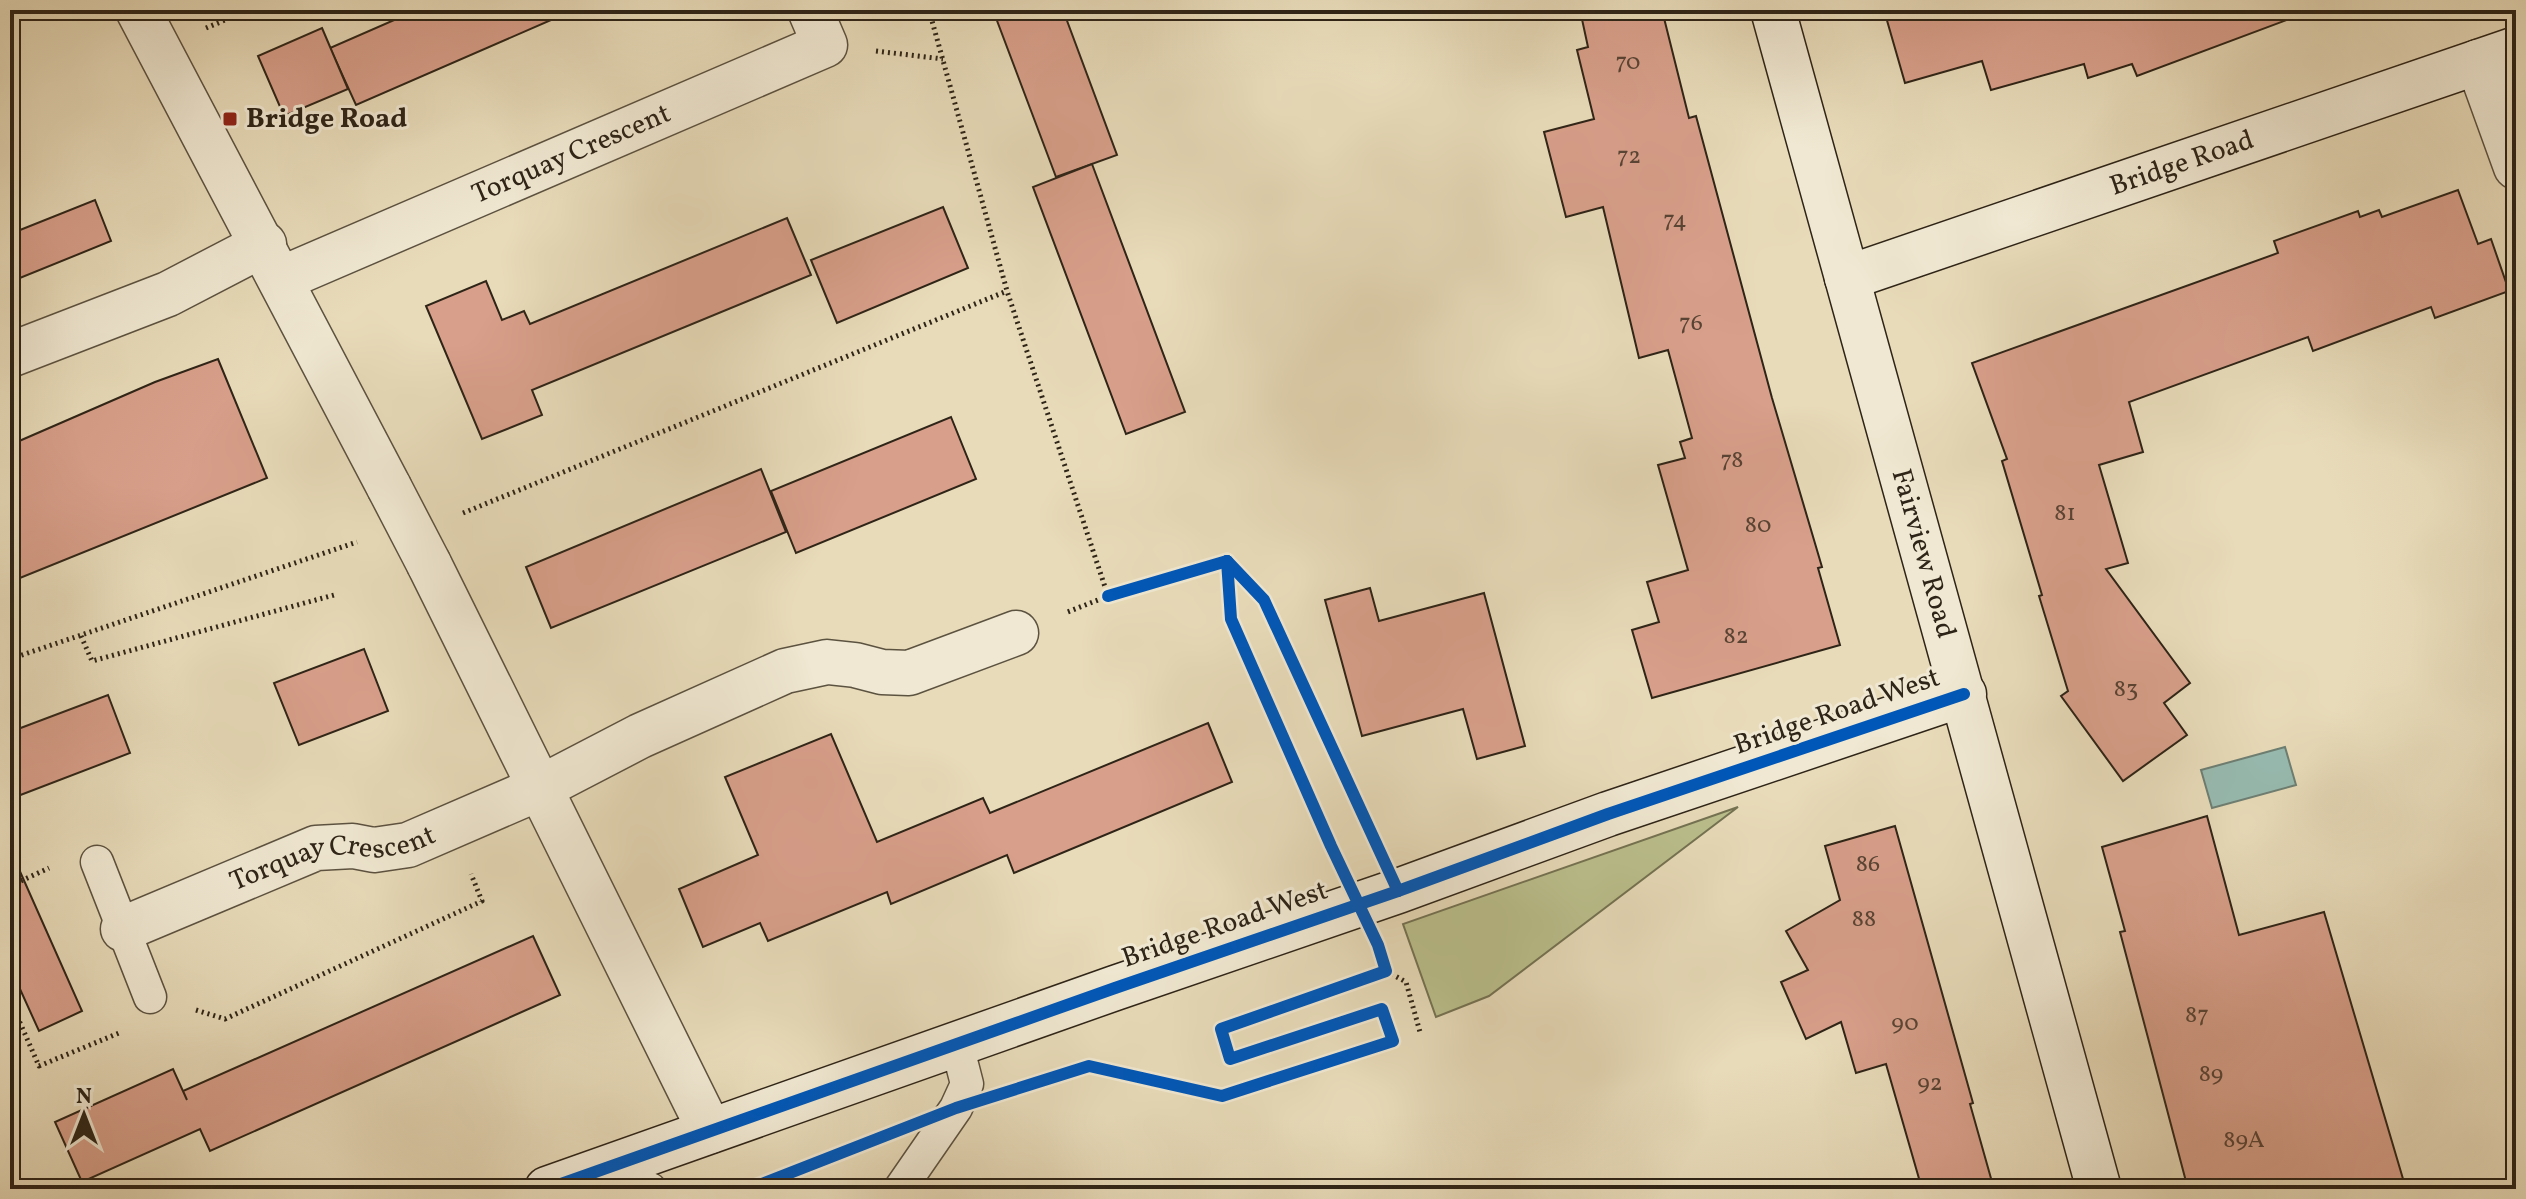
<svg xmlns="http://www.w3.org/2000/svg" width="2526" height="1199" viewBox="0 0 2526 1199" font-family="Vollkorn,serif">
	<rect width="100%" height="100%" fill="#e8dbb9"/>
	<filter id="stains"><feTurbulence type="fractalNoise" baseFrequency=".0025" numOctaves="4"/><feColorMatrix values="0 0 0 0 .2 0 0 0 0 .09 0 0 0 0 .02 0 0 0 .5 -.17"/></filter>
	<radialGradient id="worn" r=".72"><stop offset=".6" stop-color="#630" stop-opacity="0"/><stop offset="1" stop-color="#630" stop-opacity=".3"/></radialGradient>
	<!-- green -->
	<polygon fill="#babf8c" stroke="#747252" stroke-width="2" points="1738,807 1489,996 1436,1017 1403,924"/>
	<!-- water -->
	<polygon fill="#97bbb1" stroke="#6d7f73" stroke-width="2" points="2285,747 2296,785 2212,808 2201,770"/>
	<!-- building -->
	<g fill="#d89f8a" stroke="#2e2417" stroke-width="2">
		<polygon points="417,10 574,10 356,105 330,48"/>
		<polygon points="993,10 1063,10 1117,155 1056,177"/>
		<polygon points="1580,10 1662,10 1689,118 1696,116 1772,398 1822,567 1818,568 1840,645 1652,698 1632,630 1659,622 1647,582 1688,570 1658,465 1685,458 1680,442 1692,438 1668,350 1639,358 1603,207 1566,217 1544,132 1594,119 1577,50 1588,47"/>
		<polygon points="1884,10 2299,10 2300,15 2137,76 2132,64 2088,78 2084,64 1991,90 1982,61 1905,83"/>
		<polygon points="322,28 348,89 284,116 258,56"/>
		<polygon points="1092,164 1185,412 1126,434 1033,187"/>
		<polygon points="2458,190 2478,244 2491,239 2509,291 2435,318 2431,307 2313,351 2308,337 2129,402 2143,452 2099,465 2128,563 2106,569 2190,683 2164,703 2187,735 2123,781 2061,696 2068,691 2039,596 2042,595 2002,461 2007,459 1972,363 2278,253 2274,241 2358,211 2360,217 2379,210 2382,217"/>
		<polygon points="95,200 111,241 10,282 10,234"/>
		<polygon points="943,207 968,268 837,323 811,260"/>
		<polygon points="787,218 811,275 532,390 542,415 482,439 426,306 486,281 502,320 524,311 530,324"/>
		<polygon points="218,359 267,478 10,582 10,445 155,382"/>
		<polygon points="951,417 976,479 796,553 771,491"/>
		<polygon points="761,469 786,532 551,628 526,567"/>
		<polygon points="1370,588 1379,621 1484,593 1525,746 1477,759 1463,709 1362,736 1325,600"/>
		<polygon points="364,649 388,711 299,745 274,683"/>
		<polygon points="108,695 130,753 10,799 10,732"/>
		<polygon points="1208,723 1232,782 1014,873 1007,855 891,904 887,892 768,941 760,923 703,947 679,889 758,855 725,777 831,734 877,842 983,798 990,813"/>
		<polygon points="2207,816 2239,935 2324,912 2406,1189 2188,1189 2120,932 2125,931 2102,847"/>
		<polygon points="1895,826 1973,1103 1970,1104 1994,1189 1922,1189 1886,1064 1856,1073 1841,1022 1806,1039 1781,982 1808,970 1786,931 1840,900 1825,846"/>
		<polygon points="10,849 82,1011 39,1031 10,967"/>
		<polygon points="533,936 560,995 210,1151 200,1129 82,1182 55,1122 173,1069 187,1100 183,1091"/>
	</g>
	<g fill="none" stroke-linecap="round" stroke-linejoin="round">
		<defs>
			<g id="lane">
				<polyline points="97,862 150,997"/>
				<polyline points="620,1165 644,1187 650,1189"/>
				<polyline points="900,1189 956,1108 967,1084 957,1045"/>
			</g>
			<g id="street">
				<polyline points="138,10 389,487"/>
				<polyline points="2478,62 2516,167"/>
				<path id="s1" d="M281 279 825 45 810 10"/>
				<polyline points="10,355 168,294 264,244"/>
				<polyline points="429,564 710,1131"/>
				<path id="s2" d="M123 929 316 848 353 846 374 850 408 845 542 787 640 736 785 671 827 662 855 665 882 672 909 673 1016 633"/>
			</g>
			<g id="secondary">
				<path id="s3" d="M1773 10 2099 1189"/>
				<path id="s4" d="M1847 278 2516 49"/>
				<polyline points="547,1189 1115,988 1398,891 1608,814 1964,694"/>
			</g>
		</defs>
		<!-- lane casing -->
		<use href="#lane" stroke="#5c5240" stroke-width="35"/>
		<!-- street casing -->
		<use href="#street" stroke="#5c5240" stroke-width="47"/>
		<!-- secondary casing -->
		<use href="#secondary" stroke="#2e2417" stroke-width="47"/>
		<!-- path -->
		<g stroke="#2e2417" stroke-width="5" stroke-dasharray="2 4" stroke-linecap="butt">
			<polyline points="929,10 1007,291 1108,596 1065,613"/>
			<polyline points="206,28 249,10"/>
			<polyline points="876,51 943,59"/>
			<polyline points="463,513 1007,291"/>
			<polyline points="81,636 92,661 334,595"/>
			<polyline points="10,659 357,542"/>
			<polyline points="10,886 49,868"/>
			<polyline points="1386,971 1406,982 1420,1032"/>
			<polyline points="10,1000 39,1066 119,1033"/>
			<polyline points="196,1010 225,1019 482,901 471,874"/>
		</g>
		<!-- lane -->
		<use href="#lane" stroke="#f0e8d2" stroke-width="32"/>
		<!-- street -->
		<use href="#street" stroke="#f0e8d2" stroke-width="44"/>
		<!-- secondary -->
		<use href="#secondary" stroke="#f0e8d2" stroke-width="44"/>
		<defs>
			<polyline id="street-bridge" points="389,487 429,564"/>
		</defs>
		<!-- street-bridge casing -->
		<use href="#street-bridge" stroke="#5c5240" stroke-width="47" stroke-linecap="butt"/>
		<!-- street-bridge -->
		<use href="#street-bridge" stroke="#f0e8d2" stroke-width="44"/>
		<defs>
			<g id="cycleway">
				<polyline points="1227,561 1264,600 1398,891"/>
				<polyline points="1108,596 1227,561"/>
				<polyline points="547,1189 1115,988 1398,891 1608,814 1964,694"/>
				<polyline points="749,1189 956,1108 1089,1066 1222,1096 1393,1041 1382,1009 1230,1059 1221,1029 1386,971 1378,945 1331,846 1231,619 1227,561"/>
			</g>
		</defs>
		<!-- cycleway casing -->
		<use href="#cycleway" stroke="#f0e8d2" stroke-width="17"/>
		<!-- cycleway -->
		<use href="#cycleway" stroke="#0057b8" stroke-width="12"/>
	</g>
	<!-- markers -->
	<rect fill="#8f2418" stroke="#f0e8d2" stroke-width="3" x="222" y="111" width="16" height="16" rx="4"/>
	<g text-anchor="middle" dominant-baseline="central" stroke-width="6" stroke-linejoin="round" paint-order="stroke">
		<!-- number labels -->
		<g font-size="24" fill="#584334">
			<text x="1628" y="63">70</text>
			<text x="1629" y="157">72</text>
			<text x="1675" y="221">74</text>
			<text x="1691" y="324">76</text>
			<text x="1732" y="461">78</text>
			<text x="2065" y="514">81</text>
			<text x="1758" y="526">80</text>
			<text x="1736" y="637">82</text>
			<text x="2126" y="690">83</text>
			<text x="1868" y="865">86</text>
			<text x="1864" y="920">88</text>
			<text x="2197" y="1016">87</text>
			<text x="1905" y="1024">90</text>
			<text x="2211" y="1075">89</text>
			<text x="1930" y="1084">92</text>
			<text x="2244" y="1141">89A</text>
		</g>
		<!-- poi labels -->
		<g font-size="28" font-weight="bold" fill="#2e2417" stroke="#f0e8d2" text-anchor="start">
			<text x="246" y="119">Bridge Road</text>
		</g>
		<!-- street labels -->
		<g font-size="28" fill="#2e2417" stroke="#f0e8d2">
			<text stroke="none"><textPath href="#s1" startOffset="316">Torquay Crescent</textPath></text>
			<text stroke="none"><textPath href="#s4" startOffset="354">Bridge Road</textPath></text>
			<text stroke="none"><textPath href="#s3" startOffset="564">Fairview Road</textPath></text>
			<text transform="translate(1837 712) rotate(-19)">Bridge Road West</text>
			<text stroke="none"><textPath href="#s2" startOffset="224">Torquay Crescent</textPath></text>
			<text transform="translate(1225 925) rotate(-19)">Bridge Road West</text>
		</g>
	</g>
	<!-- margin -->
	<rect width="2526" height="1199" fill="none" stroke="#e8dbb9" stroke-width="40"/>
	<rect x="12" y="12" width="2502" height="1175" fill="none" stroke="#2e2417" stroke-width="4"/>
	<rect x="20" y="20" width="2486" height="1159" fill="none" stroke="#2e2417" stroke-width="2"/>
	<!-- north arrow -->
	<g transform="translate(84 1115)" stroke="#f0e8d2" stroke-width="6" paint-order="stroke">
	<path d="M0-6L14 30L0 20L-14 30Z" fill="#2e2417"/>
	<text y="-12" font-size="22" font-weight="bold" text-anchor="middle" fill="#2e2417">N</text>
	</g>
	<rect width="100%" height="100%" filter="url(#stains)"/>
	<rect width="100%" height="100%" fill="url(#worn)"/>
</svg>
